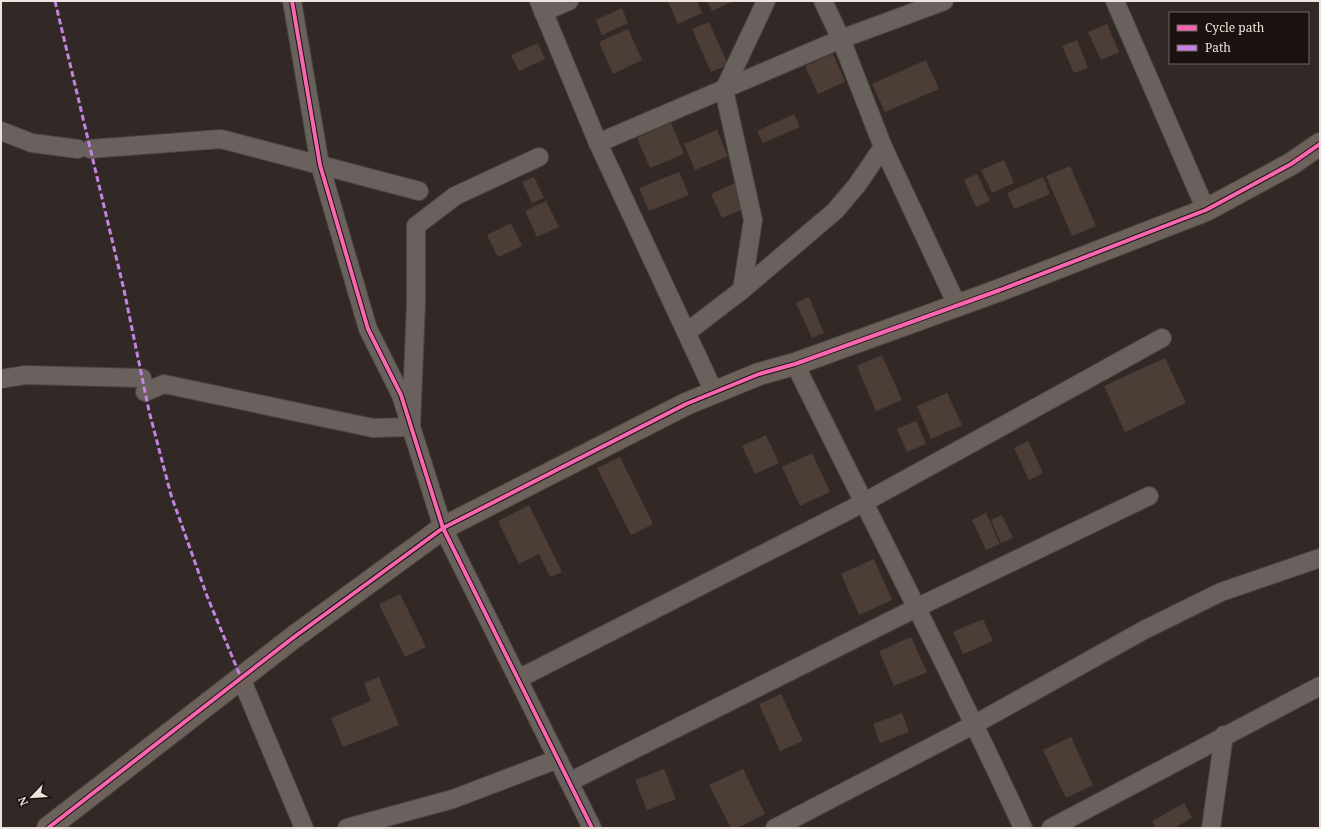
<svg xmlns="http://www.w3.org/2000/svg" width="1321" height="829" viewBox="0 0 1321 829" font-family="'Noto Serif',serif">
	<rect width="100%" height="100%" fill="#322926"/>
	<!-- building -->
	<g fill="#4d3d37">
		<polygon points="668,1 697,1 702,13 678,24"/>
		<polygon points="707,1 734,1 712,11"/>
		<polygon points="622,8 628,23 602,35 596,20"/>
		<polygon points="709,22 728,65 711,72 692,29"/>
		<polygon points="1107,24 1119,52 1101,60 1088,32"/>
		<polygon points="628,29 642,60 613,74 599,42"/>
		<polygon points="1077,40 1088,68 1074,73 1062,46"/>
		<polygon points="538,43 545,59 519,71 511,55"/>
		<polygon points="833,54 845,82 818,94 805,66"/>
		<polygon points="926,60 939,89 885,112 872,84"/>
		<polygon points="794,114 800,127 763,143 757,131"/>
		<polygon points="671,123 684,154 650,168 637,138"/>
		<polygon points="717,130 728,156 695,170 684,144"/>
		<polygon points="1004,160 1014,183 992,193 981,170"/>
		<polygon points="1070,166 1096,226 1072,236 1046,176"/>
		<polygon points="679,172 689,195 649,211 639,188"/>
		<polygon points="977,174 990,201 976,207 964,180"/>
		<polygon points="534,177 544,198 532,203 522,182"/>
		<polygon points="1043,177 1050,194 1014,209 1007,193"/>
		<polygon points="735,183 746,208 722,218 711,194"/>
		<polygon points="546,201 559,227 537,237 525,211"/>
		<polygon points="511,223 522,246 498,257 487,235"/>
		<polygon points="809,297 824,333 812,338 796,303"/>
		<polygon points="882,355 902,400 876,411 857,366"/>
		<polygon points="1165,358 1186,403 1125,432 1104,386"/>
		<polygon points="947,393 962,425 931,439 917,406"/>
		<polygon points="916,421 926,444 907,452 897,429"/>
		<polygon points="766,435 779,463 755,474 742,446"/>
		<polygon points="1028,441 1043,473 1029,480 1014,448"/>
		<polygon points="812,453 830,492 800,506 782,467"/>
		<polygon points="620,457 653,524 631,535 597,468"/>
		<polygon points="529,505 562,572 550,577 539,554 519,564 498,521"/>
		<polygon points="986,513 1000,544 986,550 972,520"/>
		<polygon points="1002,515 1013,538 1001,543 991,520"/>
		<polygon points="874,559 892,600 859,615 841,574"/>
		<polygon points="400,594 426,647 405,657 379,604"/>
		<polygon points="983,619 993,641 963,654 953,632"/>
		<polygon points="911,637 927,672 894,686 879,651"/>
		<polygon points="379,677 399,725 343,747 331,718 371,701 364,683"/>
		<polygon points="781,694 803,741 780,751 759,704"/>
		<polygon points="902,713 909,732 880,743 873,724"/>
		<polygon points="1071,737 1093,785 1066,798 1043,750"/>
		<polygon points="664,769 676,799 647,810 635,780"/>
		<polygon points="743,769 765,814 737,828 731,828 709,785"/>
		<polygon points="1184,803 1192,818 1174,828 1156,828 1152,821"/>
	</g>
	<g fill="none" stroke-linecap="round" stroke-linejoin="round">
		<defs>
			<g id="street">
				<polyline points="292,1 320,165 368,329 401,395 443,528 592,828"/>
				<polyline points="539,1 598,143 714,392"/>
				<polyline points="823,1 841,39 883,147 957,305"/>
				<polyline points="1115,1 1206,210"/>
				<polyline points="543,12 569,1"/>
				<polyline points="1,131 32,143 78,149"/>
				<polyline points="598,143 841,39 944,1"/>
				<polyline points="90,149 221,139 419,191"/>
				<polyline points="742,290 753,220 724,90 766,1"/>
				<polyline points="687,332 742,290 835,211 857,185 883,147"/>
				<path d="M795 364C871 519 951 671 1023 828"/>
				<polyline points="1,379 25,375 142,378"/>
				<polyline points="145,392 164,384 373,428 411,427 416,303 416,226 455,196 539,157"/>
				<polyline points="241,678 304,828"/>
				<polyline points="518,679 863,503 1162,338"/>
				<polyline points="569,782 918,607 1149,496"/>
				<polyline points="347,828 453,799 558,759"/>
				<polyline points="775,828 975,724 1144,630 1221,592 1320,558"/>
				<polyline points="1051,828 1320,686"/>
				<polyline points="1211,828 1224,735"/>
			</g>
			<polyline id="secondary" points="48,828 294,637 443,528 686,404 759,374 795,364 1000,290 1206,210 1291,164 1320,144"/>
		</defs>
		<!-- street casing -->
		<use href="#street" stroke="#4d4541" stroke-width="20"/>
		<!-- secondary casing -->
		<use href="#secondary" stroke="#4d4541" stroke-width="24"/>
		<!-- street -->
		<use href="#street" stroke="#69615e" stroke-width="18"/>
		<!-- secondary -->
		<use href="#secondary" stroke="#6d615c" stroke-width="22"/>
		<!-- quiet -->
		<polyline stroke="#c483df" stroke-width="3" stroke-dasharray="6 3" stroke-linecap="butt" points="55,1 124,290 149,411 171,495 207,596 241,678"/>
		<defs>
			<g id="cycleway">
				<polyline points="292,1 320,165 368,329 401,395 443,528 592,828"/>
				<polyline points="48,828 294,637 443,528 686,404 759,374 795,364 1000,290 1206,210 1291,164 1320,144"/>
			</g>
		</defs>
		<!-- cycleway casing -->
		<use href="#cycleway" stroke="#1a120f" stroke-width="6"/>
		<!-- cycleway -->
		<use href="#cycleway" stroke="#f766af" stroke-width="4"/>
	</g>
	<!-- border -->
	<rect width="1321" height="829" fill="none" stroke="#efe3de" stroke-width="4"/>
	<!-- legend -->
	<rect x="1169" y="12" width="140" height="52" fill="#1a120f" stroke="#6f6662"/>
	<rect x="1177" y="25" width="20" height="6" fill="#f766af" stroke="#6f6662"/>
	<text x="1205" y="32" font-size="12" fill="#efe3de">Cycle path</text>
	<rect x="1177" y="45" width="20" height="6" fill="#c483df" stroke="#6f6662"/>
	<text x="1205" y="52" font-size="12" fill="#efe3de">Path</text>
	<!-- north arrow -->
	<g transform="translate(32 797) rotate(245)" stroke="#1a120f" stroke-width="3" paint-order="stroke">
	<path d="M0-3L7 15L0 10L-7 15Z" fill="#efe3de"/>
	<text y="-6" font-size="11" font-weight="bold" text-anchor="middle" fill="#efe3de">N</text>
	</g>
</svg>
